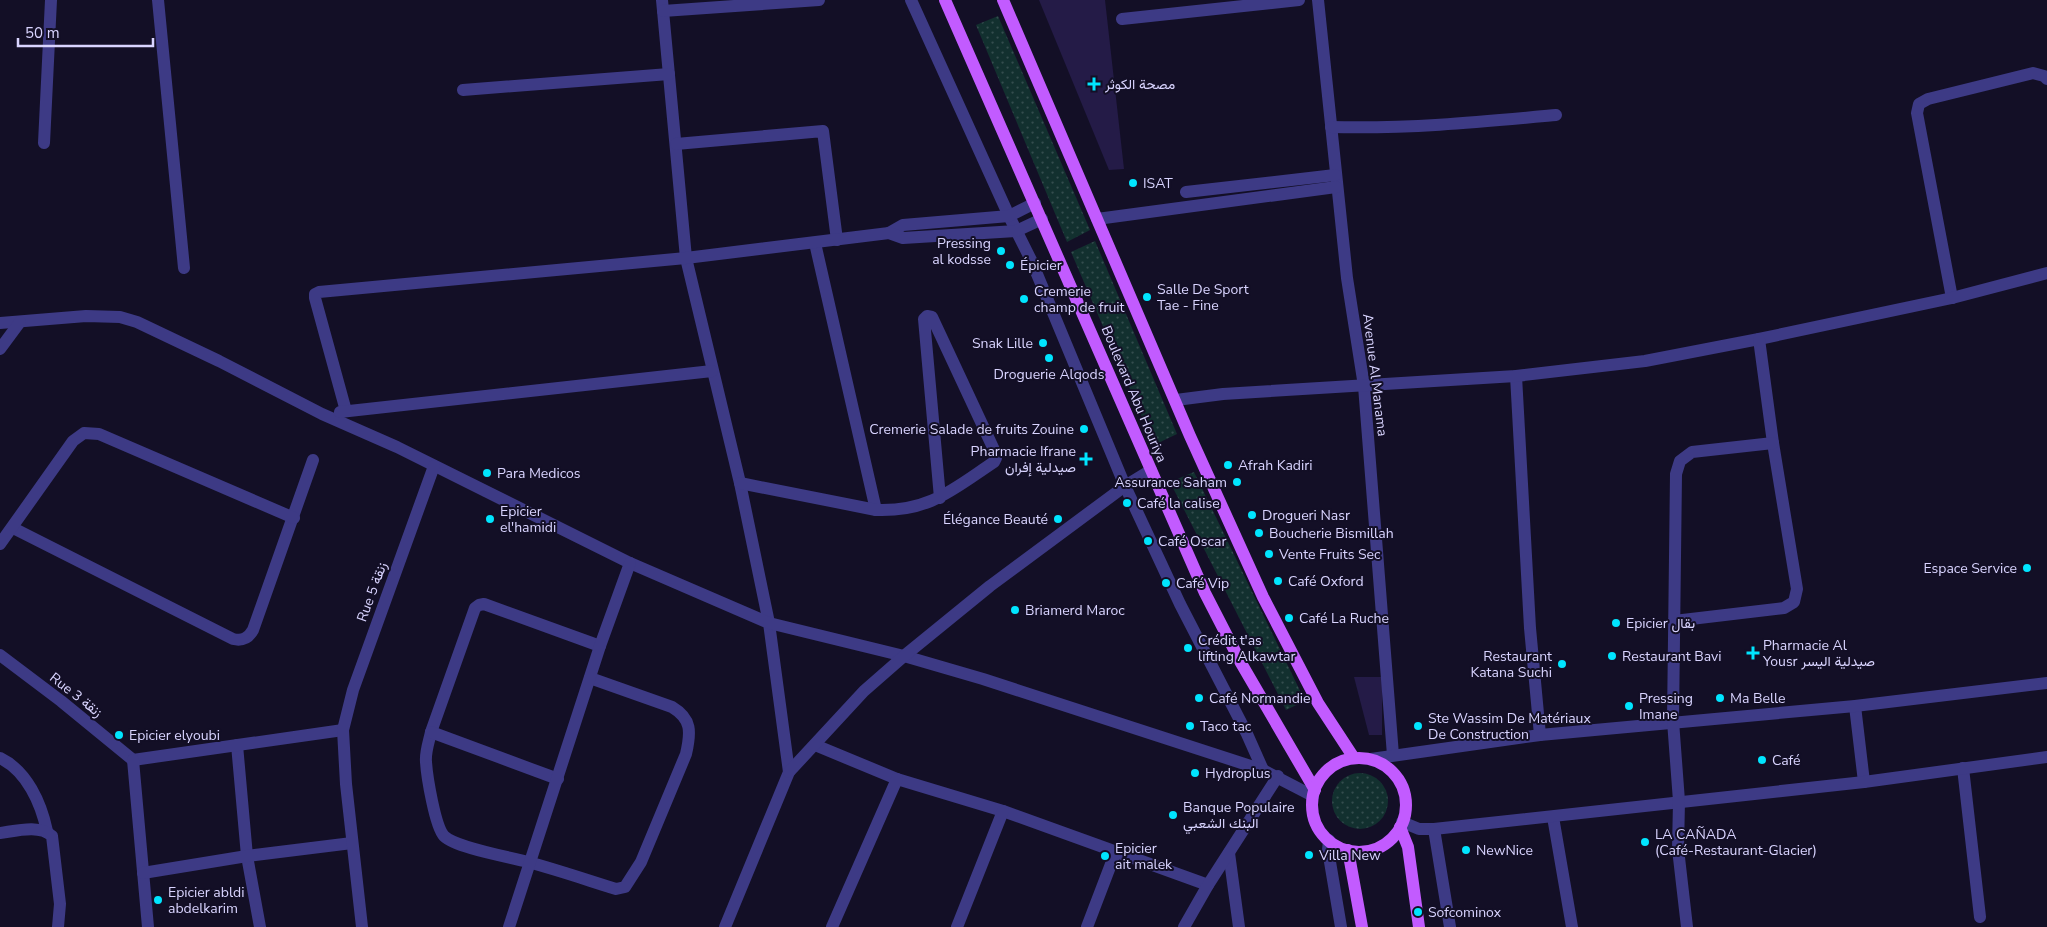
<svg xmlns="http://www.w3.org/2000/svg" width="2047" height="927" viewBox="0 0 2047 927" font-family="'Nunito Sans',Vazirmatn,sans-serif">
	<defs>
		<pattern id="grass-dots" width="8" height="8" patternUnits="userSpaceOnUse" patternTransform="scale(1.25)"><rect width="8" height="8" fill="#12302f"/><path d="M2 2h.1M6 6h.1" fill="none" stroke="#344d4e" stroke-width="1.8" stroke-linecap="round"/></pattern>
	</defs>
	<rect width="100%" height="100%" fill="#130f26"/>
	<!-- grass -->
	<g fill="url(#grass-dots)">
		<polygon points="998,16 1090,230 1067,242 976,25"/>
		<polygon points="1095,241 1177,434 1154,445 1071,252"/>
		<polygon points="1194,472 1305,701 1286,710 1170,482"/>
		<circle cx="1360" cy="801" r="28"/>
	</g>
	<!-- building -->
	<g fill="#241b47">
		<polygon points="1039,0 1105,0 1124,169 1109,170"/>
		<polygon points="1354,677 1382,677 1382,735 1369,735"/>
	</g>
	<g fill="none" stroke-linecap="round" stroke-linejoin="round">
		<!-- minor -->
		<g stroke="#3d3a85" stroke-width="12">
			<polyline points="158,0 184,268"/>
			<polyline points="662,0 686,258 740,483 769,623 789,772 725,927"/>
			<polyline points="911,0 1009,216 1032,262 1125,486 1180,604 1247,734 1263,770"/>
			<polyline points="1318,0 1347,278 1364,386 1393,755"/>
			<polyline points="663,11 819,0"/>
			<polyline points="1122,19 1299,0"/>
			<polyline points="463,90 669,74"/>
			<path d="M1331 127C1408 129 1480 122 1556 115"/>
			<polyline points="44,143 51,0"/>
			<polyline points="676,144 823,131 837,240"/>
			<polyline points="1186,192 1335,175"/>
			<polyline points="1097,219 1336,187"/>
			<polyline points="889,233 903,225 1009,216 1035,203"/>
			<polyline points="815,243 876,510"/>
			<polyline points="1952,298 1917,113 1919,104 1928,99 2033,73 2044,76 2047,79"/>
			<polyline points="0,323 86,316 120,317 137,322 219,361 322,414 397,447 630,563 769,623 904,656 983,679 1263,770 1313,796"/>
			<polyline points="0,349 20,322"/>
			<polyline points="1516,376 1530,628 1540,735"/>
			<polyline points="1176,400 1223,394 1516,376 1645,361 1759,339 1952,298 2047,273"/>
			<polyline points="346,411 315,298 315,294 319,292 686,258 889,233 903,238 1016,231 1042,219"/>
			<polyline points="340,412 712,371"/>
			<path d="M740 483 876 510C929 512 952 490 994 462L996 458V454L932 317 927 316 924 319 940 498"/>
			<path d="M13 528 233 639C242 641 248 639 253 630L313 460"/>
			<polyline points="0,544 73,441 84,433 99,434 294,518"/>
			<polyline points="1674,621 1784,608 1794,602 1797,589 1773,443 1759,339"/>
			<polyline points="0,655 61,701 133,760"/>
			<path d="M590 678 672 707C692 719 691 732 686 754L641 862 625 887 616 889C587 880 558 870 528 862 510 857 456 848 444 836 435 826 427 777 426 762 425 752 429 742 431 732L475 608 479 605 484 604 600 646"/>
			<polyline points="1855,706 1864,782"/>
			<polyline points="431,732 558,779"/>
			<polyline points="237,745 247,856 260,927"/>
			<polyline points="815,745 897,779 1003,811 1208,885"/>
			<path d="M0 758C27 771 41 803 47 831"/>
			<polyline points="1371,759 1540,735 1855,706 2047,683"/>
			<polyline points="133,760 343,730"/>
			<polyline points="133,760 148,927"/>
			<polyline points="1963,768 1980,917"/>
			<polyline points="789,772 864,691 904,656 990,586 1125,486 1151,470"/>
			<polyline points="1553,817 1572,927"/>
			<polyline points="1402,822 1419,829 1434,829 1864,782 2047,757"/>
			<polyline points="1434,829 1450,927"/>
			<path d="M0 833C15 831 40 824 52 836L60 904 58 927"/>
			<polyline points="1329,840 1328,850 1341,927"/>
			<polyline points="1229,853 1239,927"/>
			<polyline points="143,873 247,856 352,843"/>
			<polyline points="362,927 346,784 343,730 353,690 434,466"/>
			<polyline points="509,927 600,646 630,563"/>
			<polyline points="832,927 897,779"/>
			<polyline points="957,927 1003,811"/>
			<polyline points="1087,927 1116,851"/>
			<polyline points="1184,927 1208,885 1278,776"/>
			<polyline points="1687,927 1678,849 1679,801 1673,721 1676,474 1680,461 1692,452 1773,443"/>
		</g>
		<!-- major -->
		<g stroke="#c25bff" stroke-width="12">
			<polyline points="945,0 1205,593 1241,663 1315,790"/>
			<polyline points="1003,0 1190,436 1263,597 1318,703 1354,758"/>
			<circle cx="1359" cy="805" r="47"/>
			<polyline points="1400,827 1408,847 1419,927"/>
			<polyline points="1348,850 1362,927"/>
		</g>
	</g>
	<!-- markers -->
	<g fill="#00e5ff" stroke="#130f26" stroke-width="2">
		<path d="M1091.5 76.5h5v5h5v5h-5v5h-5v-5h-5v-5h5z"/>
		<circle cx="1133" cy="183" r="5"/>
		<circle cx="1001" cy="251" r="5"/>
		<circle cx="1010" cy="265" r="5"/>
		<circle cx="1147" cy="297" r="5"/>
		<circle cx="1024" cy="299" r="5"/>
		<circle cx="1043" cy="343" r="5"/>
		<circle cx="1049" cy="358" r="5"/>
		<circle cx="1084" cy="429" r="5"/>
		<path d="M1083.5 451.5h5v5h5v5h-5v5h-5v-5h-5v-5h5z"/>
		<circle cx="1228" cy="465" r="5"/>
		<circle cx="487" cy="473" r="5"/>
		<circle cx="1237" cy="482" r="5"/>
		<circle cx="1127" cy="503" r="5"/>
		<circle cx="1252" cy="515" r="5"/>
		<circle cx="490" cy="519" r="5"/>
		<circle cx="1058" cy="519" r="5"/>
		<circle cx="1259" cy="533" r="5"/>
		<circle cx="1148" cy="541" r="5"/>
		<circle cx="1269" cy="554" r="5"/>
		<circle cx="2027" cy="568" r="5"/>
		<circle cx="1278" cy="581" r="5"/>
		<circle cx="1166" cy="583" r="5"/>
		<circle cx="1015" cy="610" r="5"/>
		<circle cx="1289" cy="618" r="5"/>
		<circle cx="1616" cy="623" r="5"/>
		<circle cx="1188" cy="648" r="5"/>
		<path d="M1750.5 645.5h5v5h5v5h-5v5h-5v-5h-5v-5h5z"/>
		<circle cx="1612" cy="656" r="5"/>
		<circle cx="1562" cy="664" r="5"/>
		<circle cx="1199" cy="698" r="5"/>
		<circle cx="1720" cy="698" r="5"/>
		<circle cx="1629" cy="706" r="5"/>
		<circle cx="1190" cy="726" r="5"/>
		<circle cx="1418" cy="726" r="5"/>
		<circle cx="119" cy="735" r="5"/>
		<circle cx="1762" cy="760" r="5"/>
		<circle cx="1195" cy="773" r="5"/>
		<circle cx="1173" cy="815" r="5"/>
		<circle cx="1645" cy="842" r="5"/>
		<circle cx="1466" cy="850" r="5"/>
		<circle cx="1309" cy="855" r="5"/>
		<circle cx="1105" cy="856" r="5"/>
		<circle cx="158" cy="900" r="5"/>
		<circle cx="1418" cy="912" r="5"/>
	</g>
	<g text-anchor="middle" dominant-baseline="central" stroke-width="4" stroke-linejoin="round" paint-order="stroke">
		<!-- poi labels -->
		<g font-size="14" fill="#d9d4ff" stroke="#130f26" text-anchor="start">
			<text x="1105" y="84">مصحة الكوثر</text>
			<text x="1143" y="183">ISAT</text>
			<text x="991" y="243" text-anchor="end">Pressing<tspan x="991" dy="16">al kodsse</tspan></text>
			<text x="1020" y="265">Épicier</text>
			<text x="1157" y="289">Salle De Sport<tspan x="1157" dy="16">Tae - Fine</tspan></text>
			<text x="1034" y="291">Cremerie<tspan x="1034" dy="16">champ de fruit</tspan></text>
			<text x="1033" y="343" text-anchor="end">Snak Lille</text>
			<text x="1049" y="374" text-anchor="middle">Droguerie Alqods</text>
			<text x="1074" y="429" text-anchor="end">Cremerie Salade de fruits Zouine</text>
			<text x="1076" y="451" text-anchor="end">Pharmacie Ifrane<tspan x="1076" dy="16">صيدلية إفران</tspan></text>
			<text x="1238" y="465">Afrah Kadiri</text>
			<text x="497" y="473">Para Medicos</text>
			<text x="1227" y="482" text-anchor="end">Assurance Saham</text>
			<text x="1137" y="503">Café la calise</text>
			<text x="500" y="511">Epicier<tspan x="500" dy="16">el'hamidi</tspan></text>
			<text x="1262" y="515">Drogueri Nasr</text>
			<text x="1048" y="519" text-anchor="end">Élégance Beauté</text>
			<text x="1269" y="533">Boucherie Bismillah</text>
			<text x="1158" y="541">Café Oscar</text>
			<text x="1279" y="554">Vente Fruits Sec</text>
			<text x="2017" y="568" text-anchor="end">Espace Service</text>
			<text x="1288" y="581">Café Oxford</text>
			<text x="1176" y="583">Café Vip</text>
			<text x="1025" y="610">Briamerd Maroc</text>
			<text x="1299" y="618">Café La Ruche</text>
			<text x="1626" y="623">Epicier بقال</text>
			<text x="1198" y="640">Crédit t'as<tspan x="1198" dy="16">lifting Alkawtar</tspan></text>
			<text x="1763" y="645">Pharmacie Al<tspan x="1763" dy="16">Yousr صيدلية اليسر</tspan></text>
			<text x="1552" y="656" text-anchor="end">Restaurant<tspan x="1552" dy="16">Katana Suchi</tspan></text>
			<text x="1622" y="656">Restaurant Bavi</text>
			<text x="1209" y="698">Café Normandie</text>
			<text x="1639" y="698">Pressing<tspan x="1639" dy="16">Imane</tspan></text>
			<text x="1730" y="698">Ma Belle</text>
			<text x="1428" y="718">Ste Wassim De Matériaux<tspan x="1428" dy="16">De Construction</tspan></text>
			<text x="1200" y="726">Taco tac</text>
			<text x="129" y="735">Epicier elyoubi</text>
			<text x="1772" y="760">Café</text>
			<text x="1205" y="773">Hydroplus</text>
			<text x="1183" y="807">Banque Populaire<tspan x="1183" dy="16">البنك الشعبي</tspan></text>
			<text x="1655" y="834">LA CAÑADA<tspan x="1655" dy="16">(Café-Restaurant-Glacier)</tspan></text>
			<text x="1115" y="848">Epicier<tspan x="1115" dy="16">ait malek</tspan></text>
			<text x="1476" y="850">NewNice</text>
			<text x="1319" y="855">Villa New</text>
			<text x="168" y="892">Epicier abldi<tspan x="168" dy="16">abdelkarim</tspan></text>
			<text x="1428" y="912">Sofcominox</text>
		</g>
		<!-- street labels -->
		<g font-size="14" fill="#d9d4ff" stroke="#130f26">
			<text transform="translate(1375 375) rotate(83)">Avenue Al Manama</text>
			<text transform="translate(1134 394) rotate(67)">Boulevard Abu Houriya</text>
			<text transform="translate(372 592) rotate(-70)">Rue 5 زنقة</text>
			<text transform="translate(76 695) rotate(38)">Rue 3 زنقة</text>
		</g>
	</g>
	<!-- scale -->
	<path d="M18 38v8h135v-8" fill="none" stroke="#d9d4ff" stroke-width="2.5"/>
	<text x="25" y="38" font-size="15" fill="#d9d4ff" stroke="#130f26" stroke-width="4" paint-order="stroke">50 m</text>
</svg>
